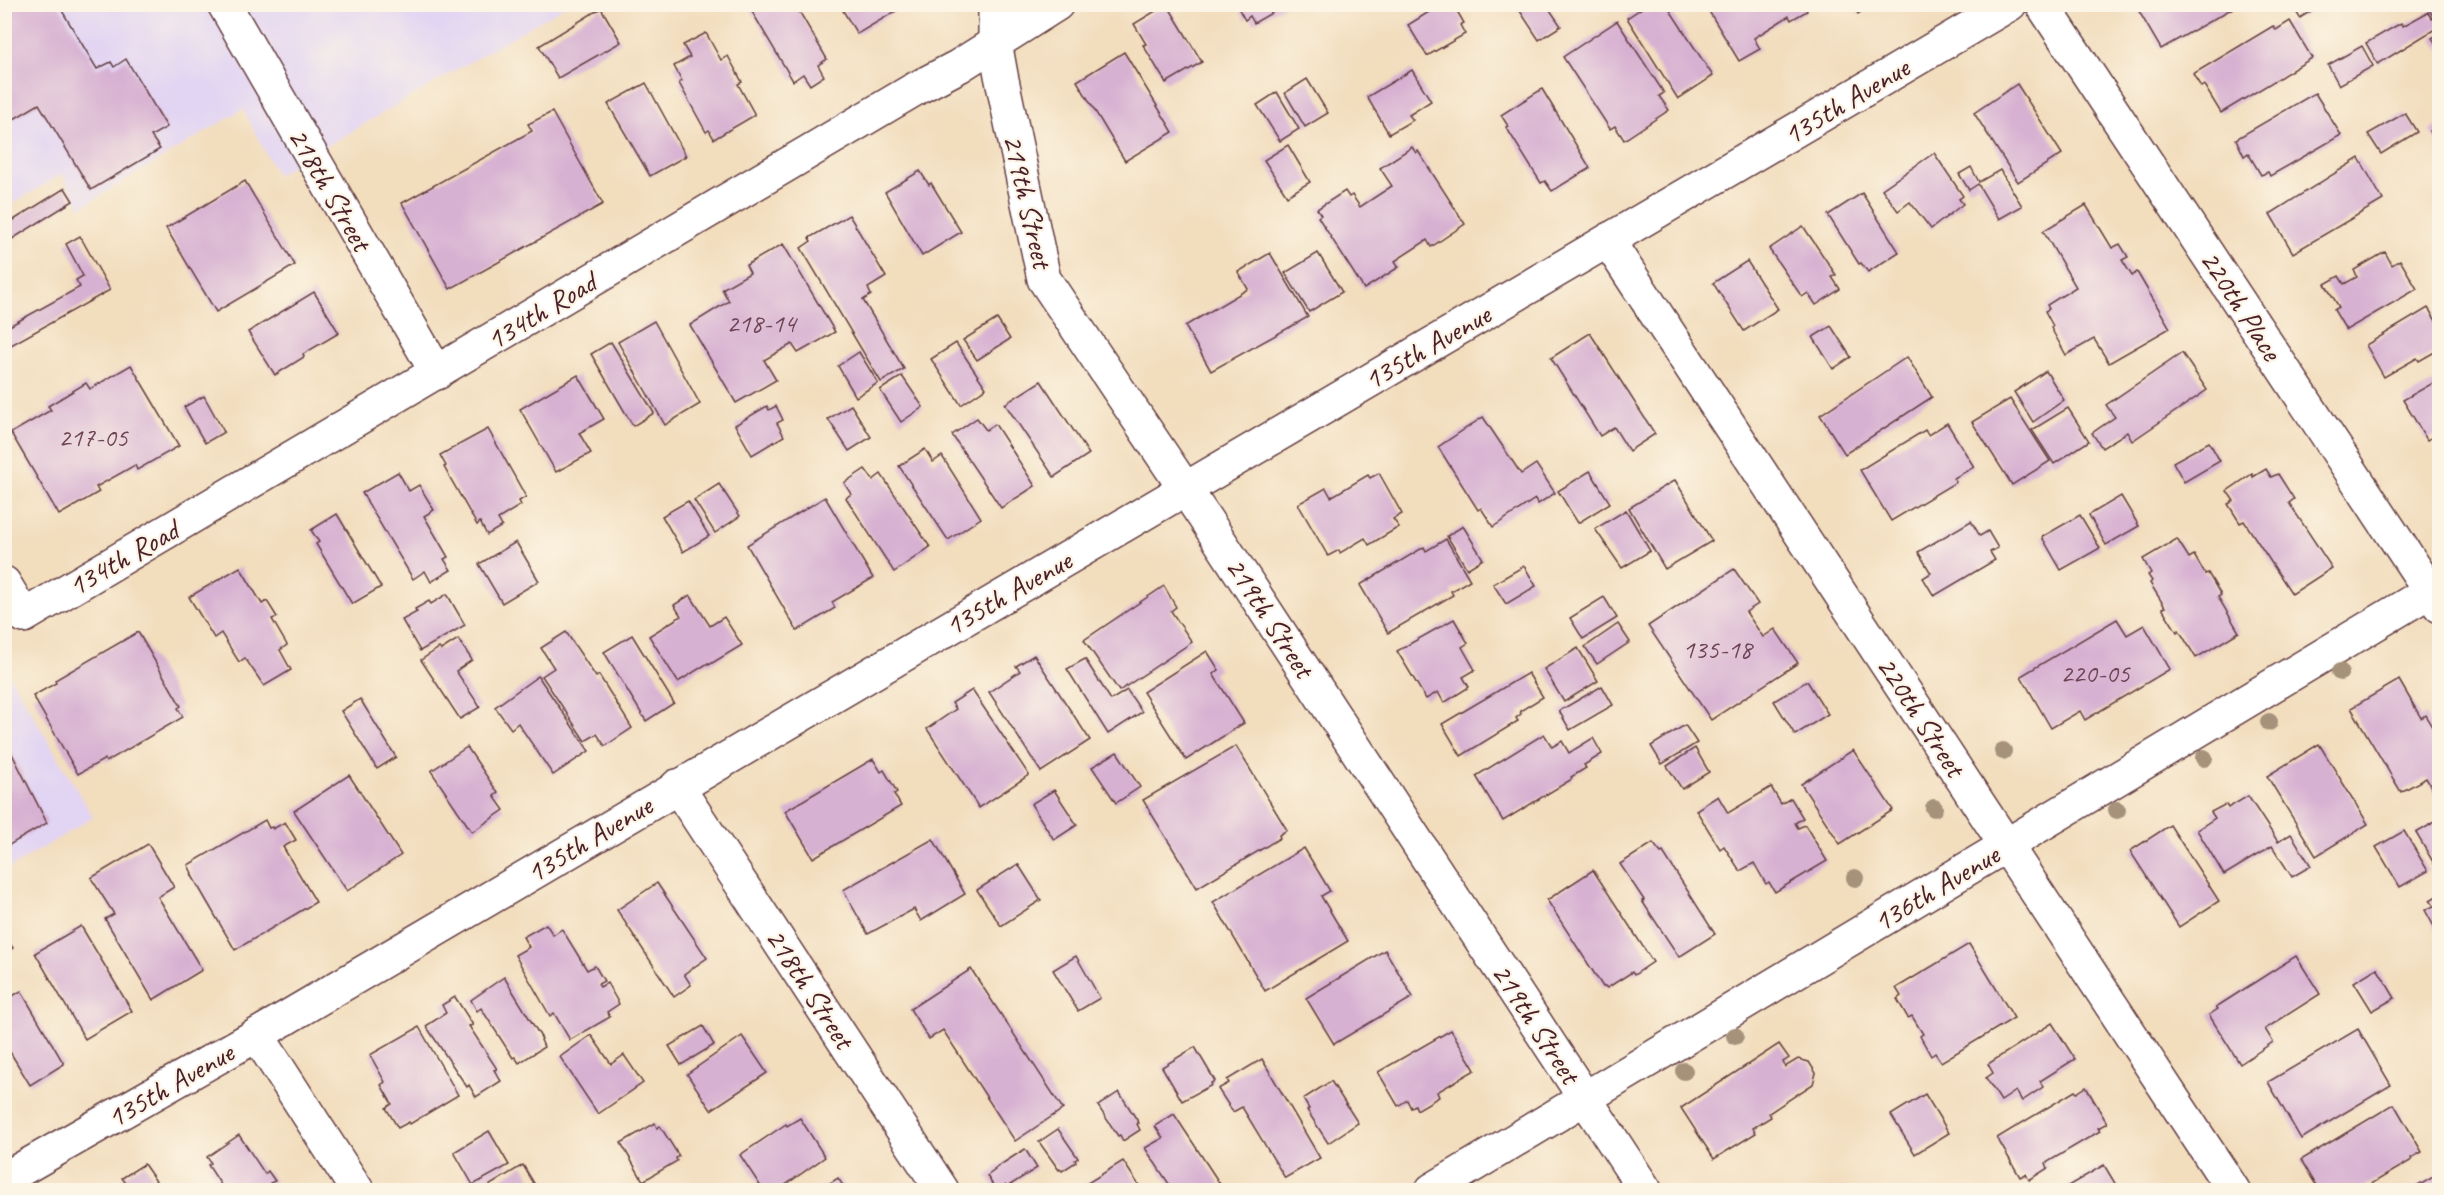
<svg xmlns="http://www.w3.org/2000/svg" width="2444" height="1195" viewBox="0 0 2444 1195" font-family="Caveat,sans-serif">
	<rect width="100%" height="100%" fill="#fcf5e5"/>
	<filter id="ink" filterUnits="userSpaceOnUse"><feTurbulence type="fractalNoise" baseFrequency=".0167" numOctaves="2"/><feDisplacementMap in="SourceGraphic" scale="12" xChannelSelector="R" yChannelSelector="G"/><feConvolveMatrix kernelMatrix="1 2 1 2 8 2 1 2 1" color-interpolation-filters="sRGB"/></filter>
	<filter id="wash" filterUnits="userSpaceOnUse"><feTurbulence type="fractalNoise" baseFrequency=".008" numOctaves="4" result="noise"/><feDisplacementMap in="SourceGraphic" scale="24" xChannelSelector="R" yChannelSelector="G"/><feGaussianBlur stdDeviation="1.35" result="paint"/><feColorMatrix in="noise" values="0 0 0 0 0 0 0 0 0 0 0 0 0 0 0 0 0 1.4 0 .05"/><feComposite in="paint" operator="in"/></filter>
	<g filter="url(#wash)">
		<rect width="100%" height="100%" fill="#f2ddbd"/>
		<!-- built -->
		<g fill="#e2d4f3">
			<polygon points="5,5 567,5 277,175 243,109 81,207 62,174 5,208"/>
			<polygon points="4,666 93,817 5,871 4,871"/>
		</g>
		<g id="blocks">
			<!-- building -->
			<g fill="#d7b1d2">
				<polygon points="4,4 58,4 97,69 111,62 114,67 126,59 167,127 151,136 160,149 91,190 39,104 9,122 4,113"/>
				<polygon points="760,4 795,4 827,59 818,65 824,76 810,85 803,74 793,81 751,10"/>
				<polygon points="839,4 893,4 896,11 857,34"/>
				<polygon points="1167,4 1202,62 1166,83 1143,45 1146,44 1134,24"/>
				<polygon points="1236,4 1287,4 1254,23 1250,16 1245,20"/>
				<polygon points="1425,4 1453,4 1464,23 1460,25 1465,34 1427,56 1408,25 1429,12"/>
				<polygon points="1523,4 1546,4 1561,26 1539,40 1518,8"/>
				<polygon points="1648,4 1666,4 1713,76 1678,99 1627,18"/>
				<polygon points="1713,4 1803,4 1807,11 1791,20 1789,16 1754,38 1760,49 1739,61 1707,8"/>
				<polygon points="1852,4 1872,4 1858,14"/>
				<polygon points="2143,4 2240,4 2161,49 2137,8"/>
				<polygon points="2291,4 2322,4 2300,18"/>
				<polygon points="2426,4 2440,4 2440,26 2378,64 2366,43 2401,23 2403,26 2428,12 2432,19 2434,18"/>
				<polygon points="601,8 621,42 558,78 539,46"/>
				<polygon points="1617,21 1664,93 1659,96 1669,110 1624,140 1615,126 1610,129 1563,57"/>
				<polygon points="2290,21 2312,58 2221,113 2204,85 2201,87 2193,74 2273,26 2276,30"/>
				<polygon points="706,33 721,60 728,56 742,82 738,84 755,115 714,139 709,130 706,132 679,83 682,81 674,66 690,57 683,45"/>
				<polygon points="2440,33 2440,50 2432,38"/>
				<polygon points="2362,46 2373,66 2339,85 2328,65"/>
				<polygon points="1124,52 1173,132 1125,161 1077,81"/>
				<polygon points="1412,70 1431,101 1409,115 1413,120 1389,134 1367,97"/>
				<polygon points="1307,79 1328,113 1305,127 1285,93"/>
				<polygon points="646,83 686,156 650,176 608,104"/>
				<polygon points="2017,84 2062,154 2018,182 1974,113"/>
				<polygon points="1542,89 1590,168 1552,191 1545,181 1541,183 1506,127 1508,126 1501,115"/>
				<polygon points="1277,92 1299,129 1280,141 1257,105"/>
				<polygon points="2315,93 2341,135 2270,176 2268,172 2261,175 2248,153 2244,156 2236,139"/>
				<polygon points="552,112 603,204 450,289 402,203 532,131 528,124"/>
				<polygon points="2405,113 2417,132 2381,154 2368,134"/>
				<polygon points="2440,125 2440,153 2437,148 2439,147 2430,131"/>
				<polygon points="1288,145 1310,182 1287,196 1264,160"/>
				<polygon points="1412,147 1416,153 1418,151 1465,224 1431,247 1427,240 1395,261 1399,267 1364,289 1318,217 1321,215 1317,209 1345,191 1349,197 1352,195 1360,207 1392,186 1380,168"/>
				<polygon points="1934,153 1963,196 1959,199 1963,204 1931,229 1910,202 1898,211 1882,189"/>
				<polygon points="2359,158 2383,200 2293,253 2270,214"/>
				<polygon points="1971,167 1979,182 2000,170 2022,206 1999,219 1978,184 1969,190 1959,174"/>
				<polygon points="920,171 929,185 931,183 961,232 922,256 885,192"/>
				<polygon points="245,181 295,265 216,312 166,228"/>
				<polygon points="65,188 73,201 9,241 4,235 4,226"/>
				<polygon points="1862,193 1899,252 1868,272 1861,263 1859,264 1828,215"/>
				<polygon points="2086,205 2112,248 2120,244 2128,257 2122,260 2132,276 2137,272 2170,328 2109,363 2094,339 2066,355 2051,328 2053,326 2045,311 2049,309 2047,305 2076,287 2043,231"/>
				<polygon points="849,215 886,277 868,288 871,295 863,300 904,369 881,382 801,248 811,241 809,238"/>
				<polygon points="1803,226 1836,275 1832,277 1840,289 1816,305 1808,293 1802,297 1769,249"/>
				<polygon points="80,236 110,290 4,349 4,329 80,287 76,280 83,276 66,244"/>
				<polygon points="783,244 835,332 798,353 792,344 764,360 776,380 736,403 690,325 729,301 722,289 750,273 746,265"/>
				<polygon points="2385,252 2392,265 2400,260 2417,289 2346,330 2334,310 2339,307 2325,284 2339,276 2344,284 2357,277 2354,270"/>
				<polygon points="1270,253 1308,317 1211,371 1185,326 1248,289 1238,272"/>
				<polygon points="1318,253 1342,292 1309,312 1285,273"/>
				<polygon points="1747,261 1778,309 1744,331 1713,283"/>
				<polygon points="314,292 339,333 303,354 304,357 275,375 248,332"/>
				<polygon points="2428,308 2440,327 2440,349 2419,361 2417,358 2384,377 2366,345"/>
				<polygon points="997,319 1010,339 977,360 963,340"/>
				<polygon points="654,321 700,404 665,425 618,342"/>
				<polygon points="1831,326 1851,357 1833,369 1813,337"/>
				<polygon points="1590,333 1655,434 1629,451 1614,427 1600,436 1551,358"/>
				<polygon points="611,342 654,413 633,426 591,354"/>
				<polygon points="956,343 986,388 961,405 931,359"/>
				<polygon points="859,352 878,383 856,397 838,366"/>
				<polygon points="2182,353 2207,390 2132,441 2127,432 2102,448 2092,433 2115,417 2106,405"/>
				<polygon points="1907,357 1932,397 1845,454 1820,415"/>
				<polygon points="131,365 179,446 137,470 135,465 96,487 99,492 59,515 11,433 51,410 48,406 86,383 90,389"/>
				<polygon points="2046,371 2064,400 2033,422 2014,392"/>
				<polygon points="578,375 604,419 579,433 591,453 556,472 520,409"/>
				<polygon points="902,376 923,407 901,422 880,390"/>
				<polygon points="2440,379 2440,439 2437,435 2427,440 2403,400"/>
				<polygon points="1041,381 1089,454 1054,477 1005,404"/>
				<polygon points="204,396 224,432 205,443 184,407"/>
				<polygon points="2010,399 2050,461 2012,485 1972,422"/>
				<polygon points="851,405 871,437 849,451 828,419"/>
				<polygon points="767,406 769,410 776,406 783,420 777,423 784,436 752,455 735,425"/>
				<polygon points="2068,408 2089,441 2054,464 2032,430"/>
				<polygon points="1483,417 1521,474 1536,464 1555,493 1538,504 1535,499 1493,527 1481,508 1478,510 1438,447"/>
				<polygon points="977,418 986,430 995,424 1035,486 1001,508 952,435"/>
				<polygon points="1947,423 1974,467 1954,478 1956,482 1891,521 1860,470 1925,430 1928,435"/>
				<polygon points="488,429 526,497 519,501 521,505 498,519 502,526 487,535 480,522 477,525 444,467 446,466 440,455"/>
				<polygon points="2209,442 2220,461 2184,482 2173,462"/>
				<polygon points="925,449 933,462 942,456 981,518 948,540 899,466"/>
				<polygon points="865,469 873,480 881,474 930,547 894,572 846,498 851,494 844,483"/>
				<polygon points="2266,469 2271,477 2278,474 2294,499 2289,503 2332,568 2292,594 2244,521 2240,523 2228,504 2234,501 2227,491 2252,474 2253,477"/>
				<polygon points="1590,471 1610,503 1578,523 1558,491"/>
				<polygon points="398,472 409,491 419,485 434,510 424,516 448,557 444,559 451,570 431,582 425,571 413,579 362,493"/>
				<polygon points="1379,473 1402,514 1393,519 1399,527 1369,545 1365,538 1340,553 1339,550 1328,556 1298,504 1326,488 1331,497 1368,475 1370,478"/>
				<polygon points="1675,480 1712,541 1665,569 1629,508"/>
				<polygon points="719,484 740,516 715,533 694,500"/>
				<polygon points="2121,496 2139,526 2106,545 2089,515"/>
				<polygon points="825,497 873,578 832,602 835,608 797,631 747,545"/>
				<polygon points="688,501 709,536 683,552 662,516"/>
				<polygon points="1626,510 1650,551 1622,568 1595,529"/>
				<polygon points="337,514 381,587 352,604 316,544 319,542 311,530"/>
				<polygon points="2080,515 2100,548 2061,570 2042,537"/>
				<polygon points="1971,521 1980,536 1988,531 1998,548 1990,552 1995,560 1934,596 1923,578 1931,573 1918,552"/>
				<polygon points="1463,526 1483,559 1467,569 1447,536"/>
				<polygon points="1446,539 1470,580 1451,591 1453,595 1388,633 1360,585 1424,547 1426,551"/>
				<polygon points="2177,539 2189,558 2194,555 2205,574 2208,573 2221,595 2218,597 2239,632 2196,658 2179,630 2177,632 2162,608 2165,607 2150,583 2152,581 2148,575 2151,573 2143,559"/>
				<polygon points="516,542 539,581 502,603 479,564"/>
				<polygon points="1524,566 1536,586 1506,604 1493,584"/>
				<polygon points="240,567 262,604 267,601 277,617 272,619 287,645 280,650 291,670 264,686 245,658 239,662 221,633 214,638 189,597"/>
				<polygon points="1734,569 1758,604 1746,612 1763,637 1775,629 1798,663 1711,720 1648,626"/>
				<polygon points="1164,586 1176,607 1171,611 1192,642 1119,691 1084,640"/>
				<polygon points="447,594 465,625 420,651 402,620 417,612 415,609 429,601 431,604"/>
				<polygon points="690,595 710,626 724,617 742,645 709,665 708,663 678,682 649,636 681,616 674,605"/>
				<polygon points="1604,597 1617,618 1583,639 1570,618"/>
				<polygon points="1454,619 1468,643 1462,647 1475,670 1463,677 1469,687 1444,703 1438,692 1426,699 1397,651"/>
				<polygon points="2117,619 2127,635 2144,625 2170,669 2085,720 2080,711 2051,728 2021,676"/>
				<polygon points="1618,624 1630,642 1597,664 1585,647"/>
				<polygon points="138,632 181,706 178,708 183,717 106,762 105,759 78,774 33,696 56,683 55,680"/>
				<polygon points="566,632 596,677 599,675 632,728 605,746 597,734 585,741 542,676 554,668 541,648"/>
				<polygon points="632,635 674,703 646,721 604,652"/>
				<polygon points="458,639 472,660 456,671 480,707 460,719 421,660 439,648 441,650"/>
				<polygon points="1578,648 1598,681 1564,702 1544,669"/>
				<polygon points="1207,651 1219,670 1213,674 1244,723 1186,760 1143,692"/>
				<polygon points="1034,655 1090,740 1041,772 989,692 1020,671 1016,666"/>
				<polygon points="1085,659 1111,700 1127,690 1142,712 1108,734 1067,669"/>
				<polygon points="1528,673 1543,697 1520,711 1521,714 1516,718 1518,721 1461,756 1442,724"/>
				<polygon points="538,676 589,751 553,775 518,723 511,729 495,707"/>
				<polygon points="2399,680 2421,718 2425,715 2439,738 2434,741 2440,750 2440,793 2436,795 2426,778 2401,792 2351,708"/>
				<polygon points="1807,681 1828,714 1795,735 1774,701"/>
				<polygon points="1602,686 1613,705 1570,730 1559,711"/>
				<polygon points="972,690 1029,775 979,808 927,729 956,709 952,703"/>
				<polygon points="360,699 396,757 377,769 341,711"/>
				<polygon points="1685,725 1697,743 1662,764 1651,746"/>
				<polygon points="1544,734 1552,747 1562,741 1569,753 1593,738 1602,754 1584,765 1586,768 1571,777 1572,779 1503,821 1476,776"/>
				<polygon points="4,738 47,823 4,848"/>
				<polygon points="2319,744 2368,824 2316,856 2267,776"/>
				<polygon points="1236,746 1287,830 1279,835 1280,838 1197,888 1143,800"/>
				<polygon points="467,747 498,793 494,796 504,810 472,832 431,771"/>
				<polygon points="1695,748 1709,772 1682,789 1667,766"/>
				<polygon points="1853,750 1893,810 1840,844 1801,784"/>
				<polygon points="1117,752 1140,787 1116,803 1092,767"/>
				<polygon points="873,759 881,772 884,770 897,792 894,794 901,806 813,858 785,811"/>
				<polygon points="349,775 401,855 347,891 294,811"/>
				<polygon points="1771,787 1781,804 1791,798 1803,818 1795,823 1798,828 1805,825 1827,861 1775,892 1769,882 1766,884 1754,863 1740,871 1724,846 1720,849 1696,810 1718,796 1728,813"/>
				<polygon points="1054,790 1077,825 1054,840 1031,804"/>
				<polygon points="2248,796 2278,842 2291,834 2311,866 2292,877 2272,846 2224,875 2197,830 2215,818 2211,812 2226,804 2228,808"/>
				<polygon points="2440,819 2440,865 2436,867 2416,833"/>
				<polygon points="265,820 269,828 272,827 273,829 285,822 296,840 283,847 316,902 235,950 191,874 192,873 188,865"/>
				<polygon points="2170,825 2219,901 2179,927 2130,851"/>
				<polygon points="2404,831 2428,871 2400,887 2376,847"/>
				<polygon points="933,839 965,894 921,921 914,909 868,934 843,890"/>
				<polygon points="1653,843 1661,853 1663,852 1715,934 1679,957 1642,901 1644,900 1620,864"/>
				<polygon points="148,844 174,887 158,897 202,970 153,1000 105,919 114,914 91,878"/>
				<polygon points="1304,848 1330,891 1321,896 1348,941 1265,991 1213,902"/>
				<polygon points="1018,864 1041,900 1001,926 977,890"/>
				<polygon points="1593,870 1653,962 1634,975 1632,972 1607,988 1605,986 1603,987 1547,900"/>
				<polygon points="657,883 707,958 684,974 691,985 674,997 617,910"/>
				<polygon points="2440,894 2440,937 2425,910 2434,906 2430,900"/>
				<polygon points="546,924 553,935 562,929 587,970 595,966 604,981 598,984 600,987 607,983 619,1004 607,1012 610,1017 570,1040 554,1013 550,1016 515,955 529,947 523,937"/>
				<polygon points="81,926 132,1011 85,1039 35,953"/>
				<polygon points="4,935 13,948 4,954"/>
				<polygon points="1969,944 2014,1018 1941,1062 1935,1053 1931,1056 1920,1036 1923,1034 1918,1026 1912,1016 1908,1018 1897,999 1901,996 1896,988"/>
				<polygon points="1385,950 1413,997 1334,1044 1306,998"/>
				<polygon points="1076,956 1100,998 1078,1011 1053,970"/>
				<polygon points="2296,956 2320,994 2265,1029 2273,1042 2240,1064 2209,1015 2218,1009 2216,1007"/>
				<polygon points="2377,968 2395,998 2372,1011 2354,982"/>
				<polygon points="971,969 1063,1109 1015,1141 943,1030 929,1039 910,1009"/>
				<polygon points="504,977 542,1039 541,1040 544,1047 519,1063 515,1057 513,1058 481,1008 477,1011 471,1000"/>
				<polygon points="21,991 64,1064 30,1085 4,1042 4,1001"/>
				<polygon points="455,997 473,1025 469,1026 497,1069 494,1070 501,1081 476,1097 469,1085 467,1087 426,1026 446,1013 442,1005"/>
				<polygon points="2052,1023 2075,1059 2040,1081 2043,1087 2022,1101 2016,1091 2001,1101 1986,1078 1993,1073 1988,1064"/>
				<polygon points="703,1026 714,1045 681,1065 669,1046"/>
				<polygon points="419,1027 458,1095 410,1124 409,1122 398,1128 386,1108 392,1104 381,1085 385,1082 370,1055"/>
				<polygon points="2358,1029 2391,1085 2301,1139 2268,1082"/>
				<polygon points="1451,1030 1475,1070 1437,1092 1439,1097 1417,1110 1415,1105 1411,1108 1407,1100 1398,1106 1378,1072"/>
				<polygon points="591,1035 611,1064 624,1055 643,1083 598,1114 560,1057"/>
				<polygon points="742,1036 767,1073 711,1110 687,1074"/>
				<polygon points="1779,1044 1789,1058 1783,1062 1785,1067 1798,1059 1809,1062 1816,1073 1813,1084 1769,1113 1771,1117 1753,1128 1756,1133 1714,1159 1681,1108"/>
				<polygon points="1195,1047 1215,1081 1211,1083 1212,1085 1182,1101 1162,1067"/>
				<polygon points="1262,1059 1320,1158 1285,1178 1242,1107 1233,1112 1218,1089 1229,1083 1227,1080"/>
				<polygon points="1331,1081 1358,1123 1328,1143 1307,1110 1309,1109 1303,1099"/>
				<polygon points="2086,1087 2107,1123 2098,1128 2100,1131 2046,1163 2048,1168 2029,1180 2026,1174 2020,1177 1997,1138 2075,1091 2077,1093"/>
				<polygon points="1119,1092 1139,1123 1137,1124 1140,1130 1123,1141 1120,1135 1118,1136 1098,1106"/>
				<polygon points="1925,1094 1949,1133 1915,1154 1891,1115"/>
				<polygon points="2394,1104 2422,1152 2411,1158 2412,1160 2361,1190 2319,1190 2301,1160"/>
				<polygon points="1174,1114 1224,1190 1173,1190 1145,1148 1163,1138 1155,1126"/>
				<polygon points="800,1118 825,1157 778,1190 763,1190 740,1155 786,1124 787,1126"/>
				<polygon points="655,1123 657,1128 660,1126 679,1156 676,1158 677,1161 643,1181 621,1143"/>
				<polygon points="1058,1129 1078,1158 1075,1160 1076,1162 1062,1171 1060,1169 1059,1170 1039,1142"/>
				<polygon points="489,1131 509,1165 473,1185 454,1152"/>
				<polygon points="239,1135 265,1174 268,1171 275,1181 270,1183 275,1190 219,1190 223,1188 208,1165 211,1163 207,1157"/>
				<polygon points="1025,1149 1037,1168 1007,1187 1005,1185 996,1190 987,1176 995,1170 994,1169"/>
				<polygon points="1123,1161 1142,1190 1090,1190 1086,1184"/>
				<polygon points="144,1164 162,1190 131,1190 122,1178"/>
				<polygon points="523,1165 538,1190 482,1190"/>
				<polygon points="2104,1165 2119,1190 2061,1190"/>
				<polygon points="2440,1173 2440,1190 2411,1190"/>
				<polygon points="838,1178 846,1190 819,1190"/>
			</g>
		</g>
	</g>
	<g filter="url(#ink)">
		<use href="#blocks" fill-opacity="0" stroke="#633c41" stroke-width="1.5"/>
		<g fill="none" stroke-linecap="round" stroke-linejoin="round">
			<defs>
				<g id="minor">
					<polyline points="224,4 437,373"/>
					<polyline points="995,4 995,42 1001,75 1044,279 1206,520 1645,1190"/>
					<polyline points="2042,4 2440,606"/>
					<polyline points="1608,241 2233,1190"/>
					<polyline points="4,583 24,616 915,89 959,66 1057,4"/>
					<polyline points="677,786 942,1190"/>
					<polyline points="257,1035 357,1190"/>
					<polyline points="4,1179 257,1035 2010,4"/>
					<polyline points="1432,1190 2440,585"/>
				</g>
			</defs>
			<!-- minor casing -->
			<use href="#minor" stroke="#633c41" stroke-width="36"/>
			<!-- minor -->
			<use href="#minor" stroke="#fff" stroke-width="33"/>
		</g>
		<!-- trees -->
		<g fill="#a6927a">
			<circle cx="2340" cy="672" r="9"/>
			<circle cx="2269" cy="722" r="9"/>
			<circle cx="2003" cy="751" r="9"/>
			<circle cx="2204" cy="758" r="9"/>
			<circle cx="1934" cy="808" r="9"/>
			<circle cx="2117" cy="810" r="9"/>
			<circle cx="1855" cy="878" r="9"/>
			<circle cx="1735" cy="1036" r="9"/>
			<circle cx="1684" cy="1071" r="9"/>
		</g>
	</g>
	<g text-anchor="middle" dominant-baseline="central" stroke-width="4.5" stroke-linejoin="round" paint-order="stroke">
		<!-- number labels -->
		<g font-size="27" fill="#6d4455">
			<text x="761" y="323">218-14</text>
			<text x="93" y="437">217-05</text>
			<text x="1717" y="649">135-18</text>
			<text x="2095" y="673">220-05</text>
		</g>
		<!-- street labels -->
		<g font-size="30" fill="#4a1f2b" stroke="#fcf5e5">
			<text transform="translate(1846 101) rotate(-31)">135th Avenue</text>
			<text transform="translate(330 189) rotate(60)">218th Street</text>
			<text transform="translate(1028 201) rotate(77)">219th Street</text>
			<text transform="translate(2241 305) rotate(57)">220th Place</text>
			<text transform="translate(541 311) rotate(-31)">134th Road</text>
			<text transform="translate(1427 347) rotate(-30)">135th Avenue</text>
			<text transform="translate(123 558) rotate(-30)">134th Road</text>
			<text transform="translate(1008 593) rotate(-30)">135th Avenue</text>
			<text transform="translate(1270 617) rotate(57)">219th Street</text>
			<text transform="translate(1921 716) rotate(57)">220th Street</text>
			<text transform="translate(589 839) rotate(-31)">135th Avenue</text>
			<text transform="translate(1936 888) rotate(-31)">136th Avenue</text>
			<text transform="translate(810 988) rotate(57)">218th Street</text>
			<text transform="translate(1536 1023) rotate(57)">219th Street</text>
			<text transform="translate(170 1085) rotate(-30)">135th Avenue</text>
		</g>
	</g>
	<!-- margin -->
	<rect width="2444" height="1195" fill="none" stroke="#fcf5e5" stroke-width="24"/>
</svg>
